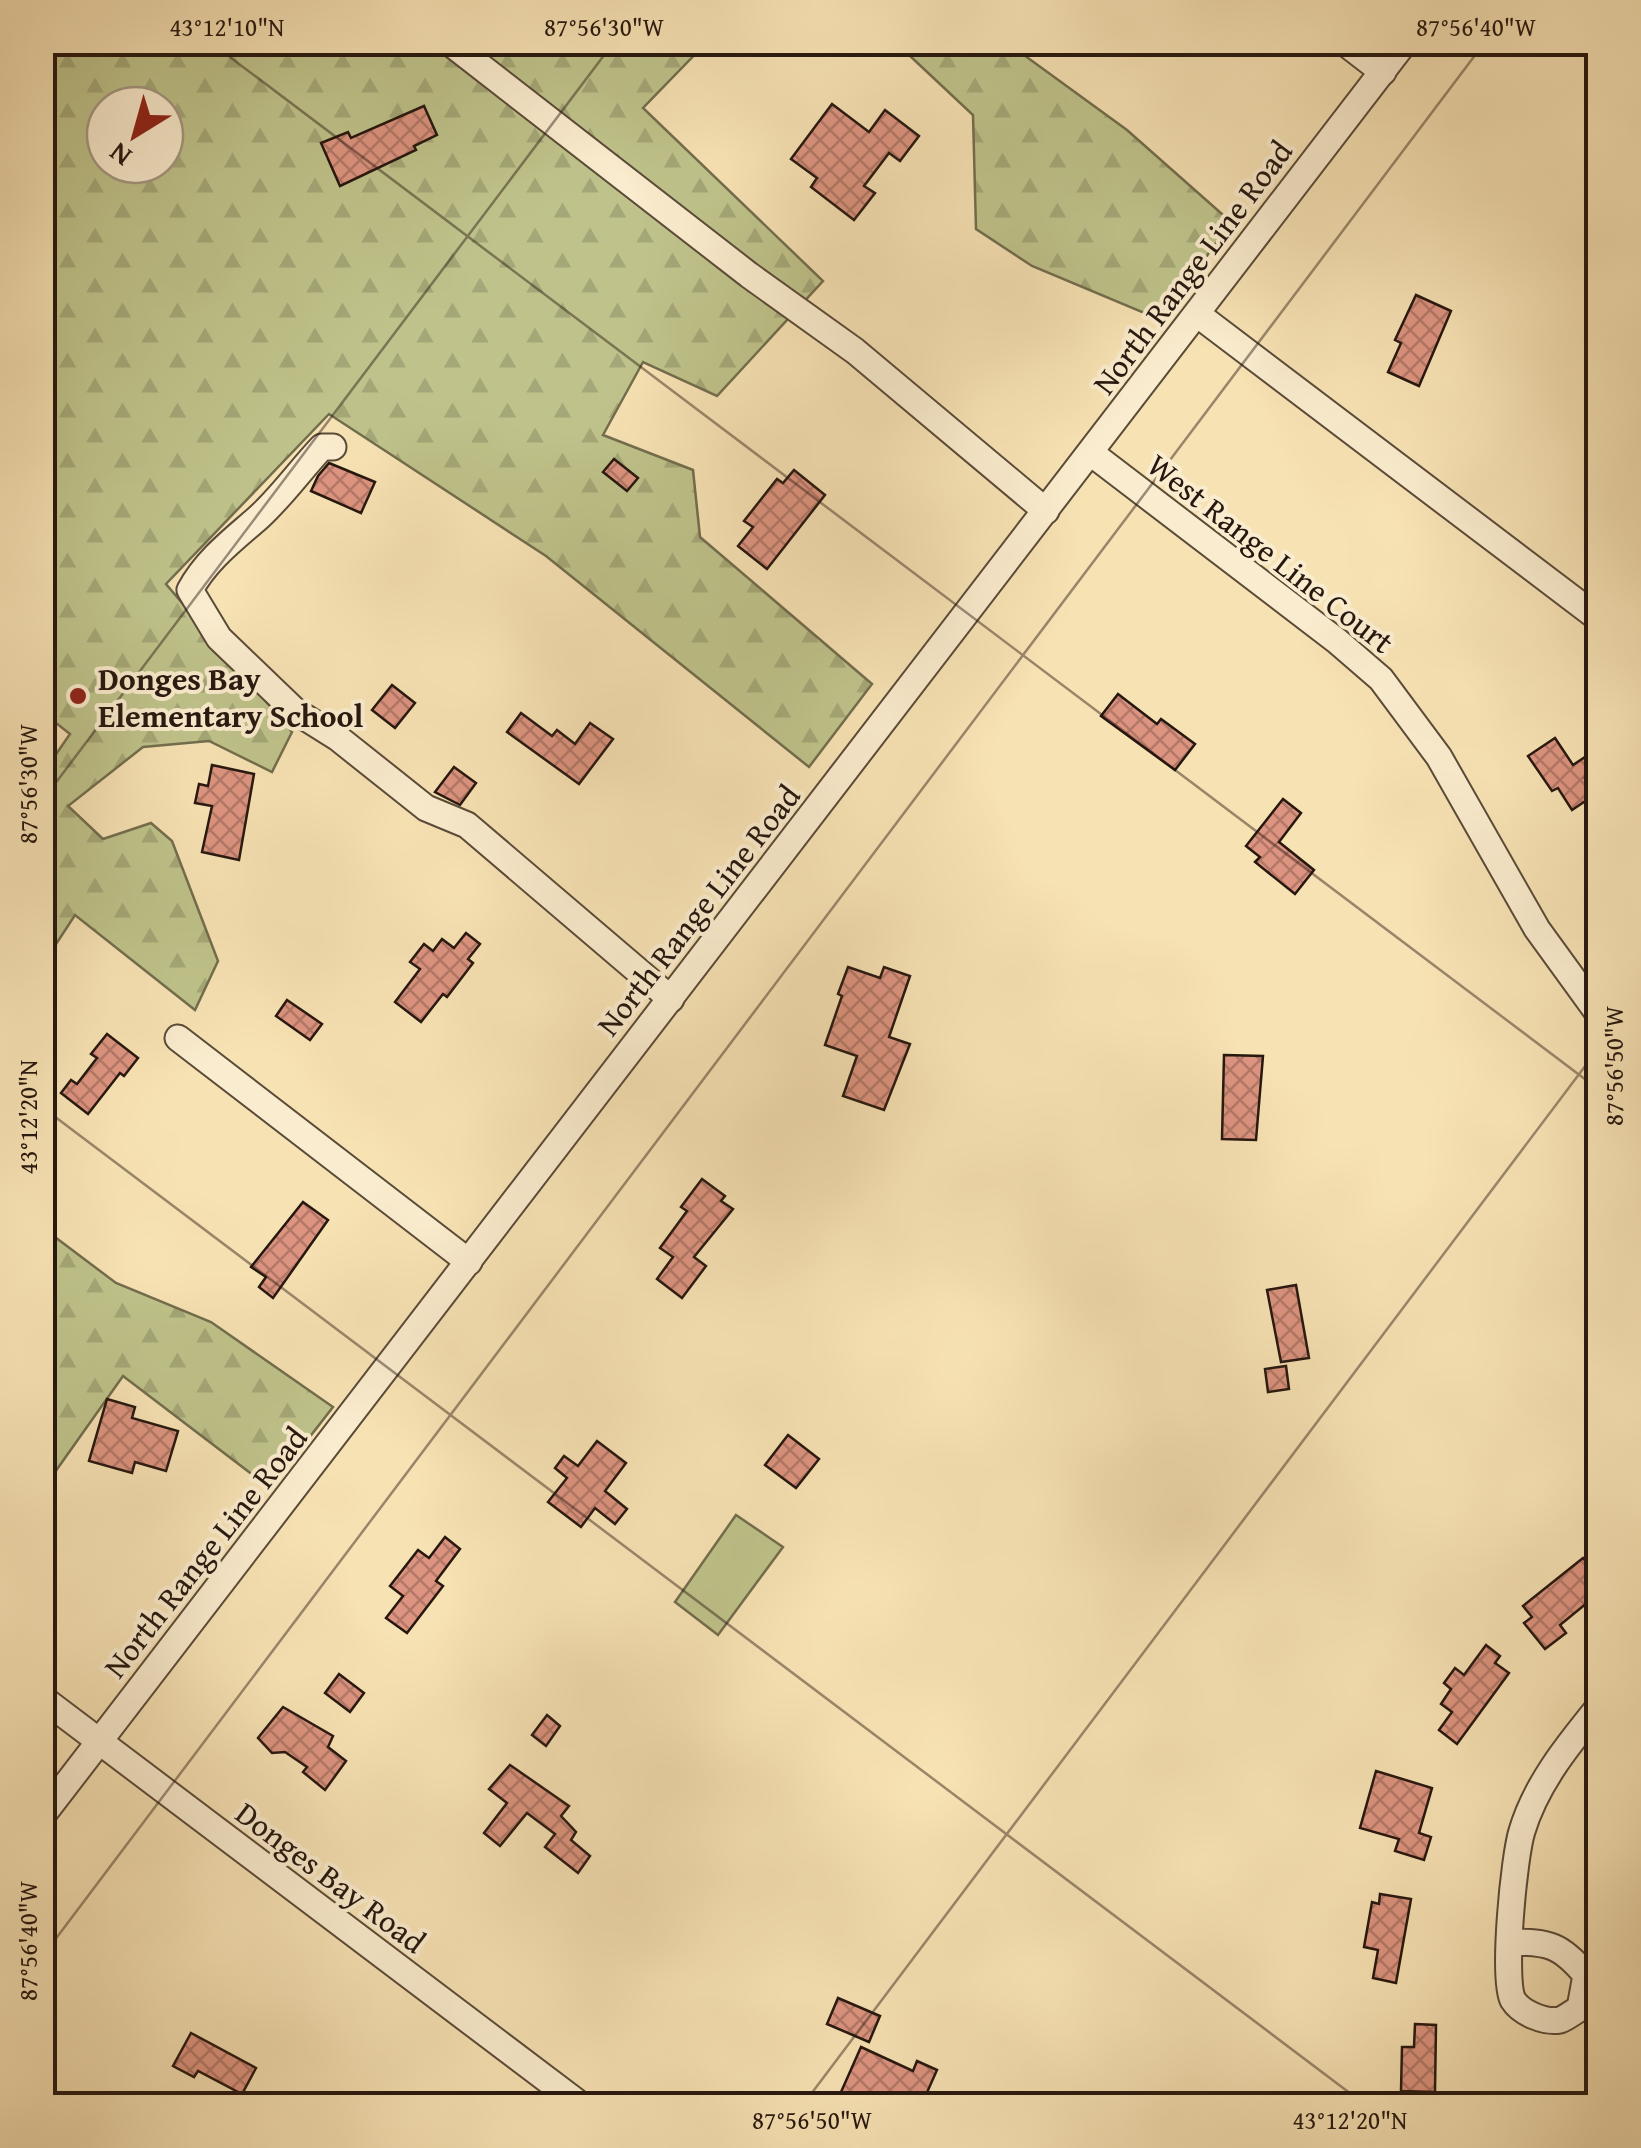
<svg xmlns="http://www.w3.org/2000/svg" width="1641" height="2148" viewBox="0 0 1641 2148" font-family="'Gentium Book Plus',serif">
	<defs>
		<pattern id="forest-firs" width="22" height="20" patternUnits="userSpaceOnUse" patternTransform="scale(2.5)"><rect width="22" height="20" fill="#bfc38b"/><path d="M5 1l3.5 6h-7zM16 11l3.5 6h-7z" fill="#a4a777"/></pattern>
		<pattern id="building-cross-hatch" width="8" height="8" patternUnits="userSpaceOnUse" patternTransform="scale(2.5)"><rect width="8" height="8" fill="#dd9480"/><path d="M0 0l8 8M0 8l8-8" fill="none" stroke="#b37867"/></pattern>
	</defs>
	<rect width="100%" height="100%" fill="#f7e2b4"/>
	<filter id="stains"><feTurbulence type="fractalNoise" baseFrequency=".002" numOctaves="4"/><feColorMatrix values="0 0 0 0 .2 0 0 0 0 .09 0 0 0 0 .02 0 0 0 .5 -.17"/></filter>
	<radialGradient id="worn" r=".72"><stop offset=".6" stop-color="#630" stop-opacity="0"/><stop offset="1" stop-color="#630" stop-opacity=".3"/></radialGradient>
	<!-- forest -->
	<g fill="url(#forest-firs)" stroke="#726d4d" stroke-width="2.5" fill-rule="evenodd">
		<path d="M43 43H706L643 108 823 281 717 396 643 362 603 435 693 470 700 537 872 684 809 767 546 556 329 414 166 584 292 732 272 772 209 741 143 747 68 806 103 839 151 823 172 841 218 961 195 1010 75 915 43 964V773L70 734 42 712ZM105 105H165V165H105Z"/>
		<polygon points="851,43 1018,43 1017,50 1127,130 1231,222 1161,320 1032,266 976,229 973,115 909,55"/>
		<polygon points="43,1228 116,1283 211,1322 333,1407 270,1488 123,1376 43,1489"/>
	</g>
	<!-- pitch -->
	<polygon fill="#bfc38b" stroke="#726d4d" stroke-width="2.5" points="736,1515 783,1547 718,1635 675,1602"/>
	<!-- building -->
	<g fill="url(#building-cross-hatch)" stroke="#26170f" stroke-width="2.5">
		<polygon points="832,104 869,132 885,110 919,136 900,161 889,153 864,186 875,193 854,220 811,187 817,178 791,159"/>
		<polygon points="424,106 437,135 414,146 416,150 340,186 321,143 348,132 351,138"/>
		<polygon points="1416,295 1451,311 1419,386 1388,372 1401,343 1395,340"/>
		<polygon points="614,459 638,478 627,491 603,472"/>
		<polygon points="329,463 375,482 361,513 311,491 318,476"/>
		<polygon points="794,470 825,495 767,569 738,546 753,527 744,521 777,479 783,483"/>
		<polygon points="392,685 415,703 395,728 372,710"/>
		<polygon points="1118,694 1157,724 1161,719 1195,744 1175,770 1101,716"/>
		<polygon points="521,713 552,736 557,730 575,744 590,723 613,739 579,784 507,732"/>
		<polygon points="1555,738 1573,765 1585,757 1595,771 1585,778 1596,794 1572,810 1558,788 1552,791 1528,756"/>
		<polygon points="212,765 254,774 239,860 202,852 212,806 195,803 199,784 208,786"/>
		<polygon points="454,767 476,783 460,805 435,792"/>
		<polygon points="1283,799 1301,813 1279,842 1314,870 1295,894 1255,862 1260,857 1246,846"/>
		<polygon points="466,933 480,944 468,959 473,963 447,997 443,994 421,1022 395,1002 420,969 410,962 424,944 433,951 442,939 454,948"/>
		<polygon points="848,967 880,978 884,967 910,976 889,1037 910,1044 884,1110 843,1096 857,1056 825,1045 842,996 838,994"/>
		<polygon points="287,1000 322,1024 310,1040 276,1016"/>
		<polygon points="107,1034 138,1058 124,1076 120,1073 88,1114 61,1093 71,1080 77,1084 97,1058 91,1054"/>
		<polygon points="1224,1055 1263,1056 1256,1140 1222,1139"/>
		<polygon points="702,1179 725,1196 721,1201 733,1209 694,1257 706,1266 682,1298 657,1279 673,1257 660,1248 687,1211 681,1207"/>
		<polygon points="303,1202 328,1220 273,1298 259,1287 266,1277 251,1267"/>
		<polygon points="1296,1285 1309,1358 1281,1362 1267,1290"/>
		<polygon points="1286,1366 1289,1389 1268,1392 1265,1369"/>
		<polygon points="107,1399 135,1407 132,1418 178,1431 166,1471 135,1462 132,1473 89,1461"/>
		<polygon points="788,1435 819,1459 796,1488 765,1465"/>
		<polygon points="597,1441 626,1463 605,1491 627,1509 615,1524 595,1508 581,1527 548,1502 567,1478 555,1468 564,1456 578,1466"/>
		<polygon points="445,1537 460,1549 436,1581 443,1586 407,1633 386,1618 403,1596 390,1586 418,1550 429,1558"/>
		<polygon points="1583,1558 1598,1576 1598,1594 1560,1625 1566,1633 1545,1649 1524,1623 1532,1617 1523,1606"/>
		<polygon points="1486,1645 1500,1656 1495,1663 1509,1673 1457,1744 1439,1730 1452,1712 1441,1704 1451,1689 1444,1683 1455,1668 1464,1675"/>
		<polygon points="339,1674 364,1693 350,1712 325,1693"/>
		<polygon points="283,1707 333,1736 328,1747 346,1761 325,1790 303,1772 307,1767 285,1752 272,1753 258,1738"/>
		<polygon points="547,1715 560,1726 546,1746 532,1735"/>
		<polygon points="510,1765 569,1806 561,1816 576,1832 571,1840 590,1856 578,1873 545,1847 555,1834 527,1813 500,1846 484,1833 507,1803 489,1789"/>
		<polygon points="1376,1771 1432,1788 1419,1833 1431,1837 1424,1860 1395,1851 1399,1839 1360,1828"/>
		<polygon points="1380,1894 1411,1899 1396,1983 1373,1978 1378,1950 1364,1947 1372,1902 1379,1904"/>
		<polygon points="838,1998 880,2016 869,2042 827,2024"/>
		<polygon points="1415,2024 1436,2025 1435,2092 1401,2091 1402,2047 1414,2047"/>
		<polygon points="191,2033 256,2068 242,2094 198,2071 194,2077 173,2066"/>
		<polygon points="861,2047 913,2071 917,2061 937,2070 921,2106 872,2106 841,2092"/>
	</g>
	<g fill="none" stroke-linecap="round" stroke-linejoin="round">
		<defs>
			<g id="minor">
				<polyline points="449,42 749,275 855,351 1046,511"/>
				<polyline points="1344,42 1383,72"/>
				<polyline points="1197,314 1598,618"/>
				<path d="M333 447H322C301 469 282 496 259 517 233 540 207 559 190 590L219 638 295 711 338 738 426 808 467 825 671 999"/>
				<polyline points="1091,453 1337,641 1381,679 1439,757 1537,929 1598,1013"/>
				<polyline points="178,1038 469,1262"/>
				<polyline points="42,1698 582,2106"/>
				<polyline points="42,1816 1405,42"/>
				<path d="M1511 1942C1549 1942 1561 1945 1586 1975L1580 2008C1575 2011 1566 2018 1560 2020 1545 2023 1521 2013 1513 2000 1502 1979 1514 1856 1522 1831 1536 1784 1568 1745 1598 1708"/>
			</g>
		</defs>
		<!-- minor casing -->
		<use href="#minor" stroke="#5a4a38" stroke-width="29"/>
		<!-- minor -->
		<use href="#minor" stroke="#faecce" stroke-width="25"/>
	</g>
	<!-- ticks -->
	<path fill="none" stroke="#26170f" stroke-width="2.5" stroke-opacity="0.45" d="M210 42 1598 1089M42 801 614 42M42 1107 1367 2106M42 1957 1485 42M802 2106 1598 1049"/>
	<!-- markers -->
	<circle fill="#8f2418" stroke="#faecce" stroke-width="4" cx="78" cy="696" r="10"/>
	<g text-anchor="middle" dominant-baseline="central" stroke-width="8" stroke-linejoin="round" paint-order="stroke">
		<!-- street labels -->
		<g font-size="32" fill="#26170f" stroke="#faecce">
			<text transform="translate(1192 267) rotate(-53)">North Range Line Road</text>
			<text transform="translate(1271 553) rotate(38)">West Range Line Court</text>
			<text transform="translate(698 910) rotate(-52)">North Range Line Road</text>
			<text transform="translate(205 1552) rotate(-52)">North Range Line Road</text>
			<text transform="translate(331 1877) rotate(37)">Donges Bay Road</text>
		</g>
		<!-- poi labels -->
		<g font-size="32" font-weight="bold" fill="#26170f" stroke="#faecce" text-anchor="start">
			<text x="98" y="678">Donges Bay<tspan x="98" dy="37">Elementary School</tspan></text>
		</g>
	</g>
	<!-- margin -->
	<rect width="1641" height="2148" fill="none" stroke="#f7e2b4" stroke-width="110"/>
	<!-- north arrow -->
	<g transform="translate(135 135) rotate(217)"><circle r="48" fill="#faecce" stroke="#a59782" stroke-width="2.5"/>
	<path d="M0-8L18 38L0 25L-18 38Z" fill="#8f2418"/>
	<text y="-15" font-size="28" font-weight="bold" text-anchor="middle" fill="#26170f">N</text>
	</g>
	<rect x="55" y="55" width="1531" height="2038" fill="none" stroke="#26170f" stroke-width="4"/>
	<g font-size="25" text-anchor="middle" fill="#26170f">
		<text x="227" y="36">43°12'10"N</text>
		<text x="604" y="36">87°56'30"W</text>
		<text x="1476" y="36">87°56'40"W</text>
		<text transform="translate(28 784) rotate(-90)" y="9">87°56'30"W</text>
		<text transform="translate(1614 1066) rotate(-90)" y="9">87°56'50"W</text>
		<text transform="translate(28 1117) rotate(-90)" y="9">43°12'20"N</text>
		<text transform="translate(28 1941) rotate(-90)" y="9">87°56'40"W</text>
		<text x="812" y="2129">87°56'50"W</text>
		<text x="1350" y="2129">43°12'20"N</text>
	</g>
	<rect width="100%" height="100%" filter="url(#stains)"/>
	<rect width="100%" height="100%" fill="url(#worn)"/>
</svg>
